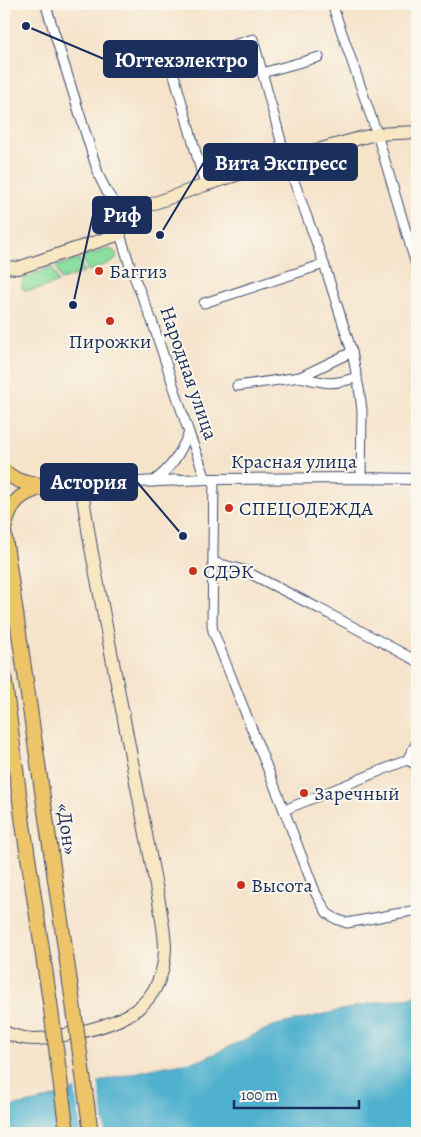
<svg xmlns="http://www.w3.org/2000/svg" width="421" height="1137" viewBox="0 0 421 1137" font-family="Alegreya,serif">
	<rect width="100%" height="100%" fill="#fbf7ec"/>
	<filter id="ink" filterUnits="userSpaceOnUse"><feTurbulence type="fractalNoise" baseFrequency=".02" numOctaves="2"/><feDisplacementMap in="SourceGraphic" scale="10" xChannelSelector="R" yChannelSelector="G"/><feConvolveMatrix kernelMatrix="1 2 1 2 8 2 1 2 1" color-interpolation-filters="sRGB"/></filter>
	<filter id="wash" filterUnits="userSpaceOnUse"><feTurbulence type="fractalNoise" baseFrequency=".0096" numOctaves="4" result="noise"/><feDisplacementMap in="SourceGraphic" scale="20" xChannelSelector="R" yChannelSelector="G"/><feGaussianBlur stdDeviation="1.12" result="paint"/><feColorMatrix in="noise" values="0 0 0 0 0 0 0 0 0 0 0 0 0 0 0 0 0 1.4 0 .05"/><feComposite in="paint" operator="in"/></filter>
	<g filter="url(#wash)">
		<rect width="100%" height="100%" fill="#f5e3ca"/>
		<!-- green -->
		<g fill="#8cdf9f" stroke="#54877e">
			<polygon points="109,249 112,250 116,253 116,259 114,261 88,271 82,257"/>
			<polygon points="79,259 84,272 61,280 56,266"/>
			<path d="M52 267 58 282C51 285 10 301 25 278Z"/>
		</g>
		<!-- water -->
		<polygon fill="#50b1ce" stroke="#367096" points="417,996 417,1133 4,1133 4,1108 40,1101 109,1079 155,1068 201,1060 273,1026 368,1004"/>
		<!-- pier -->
		<polygon fill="#f5e3ca" points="98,1080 105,1133 81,1133 75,1087"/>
	</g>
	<g filter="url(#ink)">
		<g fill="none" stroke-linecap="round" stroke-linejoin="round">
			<defs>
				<g id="minor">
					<polyline points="50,4 46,6 99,176 107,192 124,217"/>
					<polyline points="332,4 377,134 417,268"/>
					<polyline points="262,73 319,57"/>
					<polyline points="205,185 171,64 253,39 286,159 324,264 352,352 360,394 362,411 361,478"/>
					<polyline points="120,234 131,269 152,321 189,433 206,479"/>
					<polyline points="204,303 324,264"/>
					<path d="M300 377C325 383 332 386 357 377"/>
					<polyline points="237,386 300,377 352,352"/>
					<polyline points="214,479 212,625 213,631 284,810 316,894 327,913 336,919 347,923 417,910"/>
					<path d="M152 482C172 468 179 455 189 433"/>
					<polyline points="213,562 243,570 320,609 417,661"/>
					<polyline points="407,760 417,765"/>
					<polyline points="284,810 407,760 417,742"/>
				</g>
				<polyline id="tertiary" points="46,486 206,479 359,478 417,479"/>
				<g id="secondary">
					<path d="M4 267 18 268 120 234C118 223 123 217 132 211L205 185 286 159 360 138 377 134 417 132"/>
					<path d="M4 1032C32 1044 46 1038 75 1033 124 1023 163 1006 165 949 165 935 162 921 160 907L91 548 81 485"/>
				</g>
				<g id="trunk">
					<path d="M4 471C17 482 24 483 41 485"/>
					<path d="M4 529C11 501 19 494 46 486"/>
					<polyline points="4,531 72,996"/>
					<polyline points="4,675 23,824 50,1002"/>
				</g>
			</defs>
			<!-- minor casing -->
			<use href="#minor" stroke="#3c4a6e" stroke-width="11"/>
			<!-- tertiary casing -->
			<use href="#tertiary" stroke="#3c4a6e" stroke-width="12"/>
			<!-- secondary casing -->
			<use href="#secondary" stroke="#3c4a6e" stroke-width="14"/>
			<!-- trunk casing -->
			<use href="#trunk" stroke="#3c4a6e" stroke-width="16"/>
			<!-- minor -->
			<use href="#minor" stroke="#fff" stroke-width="9"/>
			<!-- tertiary -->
			<use href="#tertiary" stroke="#fff" stroke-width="10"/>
			<!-- secondary -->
			<use href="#secondary" stroke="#f8e7c3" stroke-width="12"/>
			<!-- trunk -->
			<use href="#trunk" stroke="#eec469" stroke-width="14"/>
			<defs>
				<g id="trunk-bridge">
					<polyline points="72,996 91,1133"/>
					<polyline points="50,1002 67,1133"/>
				</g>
			</defs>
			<!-- trunk-bridge casing -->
			<use href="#trunk-bridge" stroke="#3c4a6e" stroke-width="16" stroke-linecap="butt"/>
			<!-- trunk-bridge -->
			<use href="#trunk-bridge" stroke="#eec469" stroke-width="14"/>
		</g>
	</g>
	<!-- markers -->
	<g fill="#c8321e" stroke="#fbf7ec" stroke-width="2">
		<circle cx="99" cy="271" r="5"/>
		<circle cx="110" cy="321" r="5"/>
		<circle cx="229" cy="508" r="5"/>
		<circle cx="193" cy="571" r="5"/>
		<circle cx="304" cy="793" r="5"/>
		<circle cx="241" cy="885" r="5"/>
	</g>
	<g text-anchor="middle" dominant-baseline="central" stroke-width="4" stroke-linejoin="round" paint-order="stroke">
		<!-- poi labels -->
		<g font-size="20" fill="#1b2f5e" stroke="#fbf7ec" text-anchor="start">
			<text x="109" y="271">Баггиз</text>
			<text x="110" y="341" text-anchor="middle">Пирожки</text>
			<text x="239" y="508">СПЕЦОДЕЖДА</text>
			<text x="203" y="571">СДЭК</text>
			<text x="314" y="793">Заречный</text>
			<text x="251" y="885">Высота</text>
		</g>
		<!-- street labels -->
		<g font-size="20" fill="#1b2f5e" stroke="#fbf7ec">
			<text transform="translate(189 373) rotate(71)">Народная улица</text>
			<text x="294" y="461">Красная улица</text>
			<text transform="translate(67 829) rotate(82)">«Дон»</text>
		</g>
	</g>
	<!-- callouts -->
	<path fill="none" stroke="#1b2f5e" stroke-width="2" d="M26 26L104 59M160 235L204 162M73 305L93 215M183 536L137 482"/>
	<g fill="#1b2f5e" stroke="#fbf7ec" stroke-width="2">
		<circle cx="26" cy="26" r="5"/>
		<circle cx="160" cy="235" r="5"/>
		<circle cx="73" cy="305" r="5"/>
		<circle cx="183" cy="536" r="5"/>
	</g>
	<g fill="#1b2f5e" stroke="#1b2f5e" stroke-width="2">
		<rect x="104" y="41" width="153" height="36" rx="5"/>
		<rect x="204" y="144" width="153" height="36" rx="5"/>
		<rect x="93" y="197" width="58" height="36" rx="5"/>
		<rect x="41" y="464" width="96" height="36" rx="5"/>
	</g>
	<g font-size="21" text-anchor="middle" font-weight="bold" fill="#fff">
		<text x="181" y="67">Югтехэлектро</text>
		<text x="281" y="170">Вита Экспресс</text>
		<text x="122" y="222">Риф</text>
		<text x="89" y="489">Астория</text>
	</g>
	<!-- margin -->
	<rect width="421" height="1137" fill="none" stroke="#fbf7ec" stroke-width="20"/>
	<!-- scale -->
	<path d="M234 1100v8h125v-8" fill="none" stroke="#1b2f5e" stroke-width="2.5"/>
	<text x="241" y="1100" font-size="15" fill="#1b2f5e" stroke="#fbf7ec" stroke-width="4" paint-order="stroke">100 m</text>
</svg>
